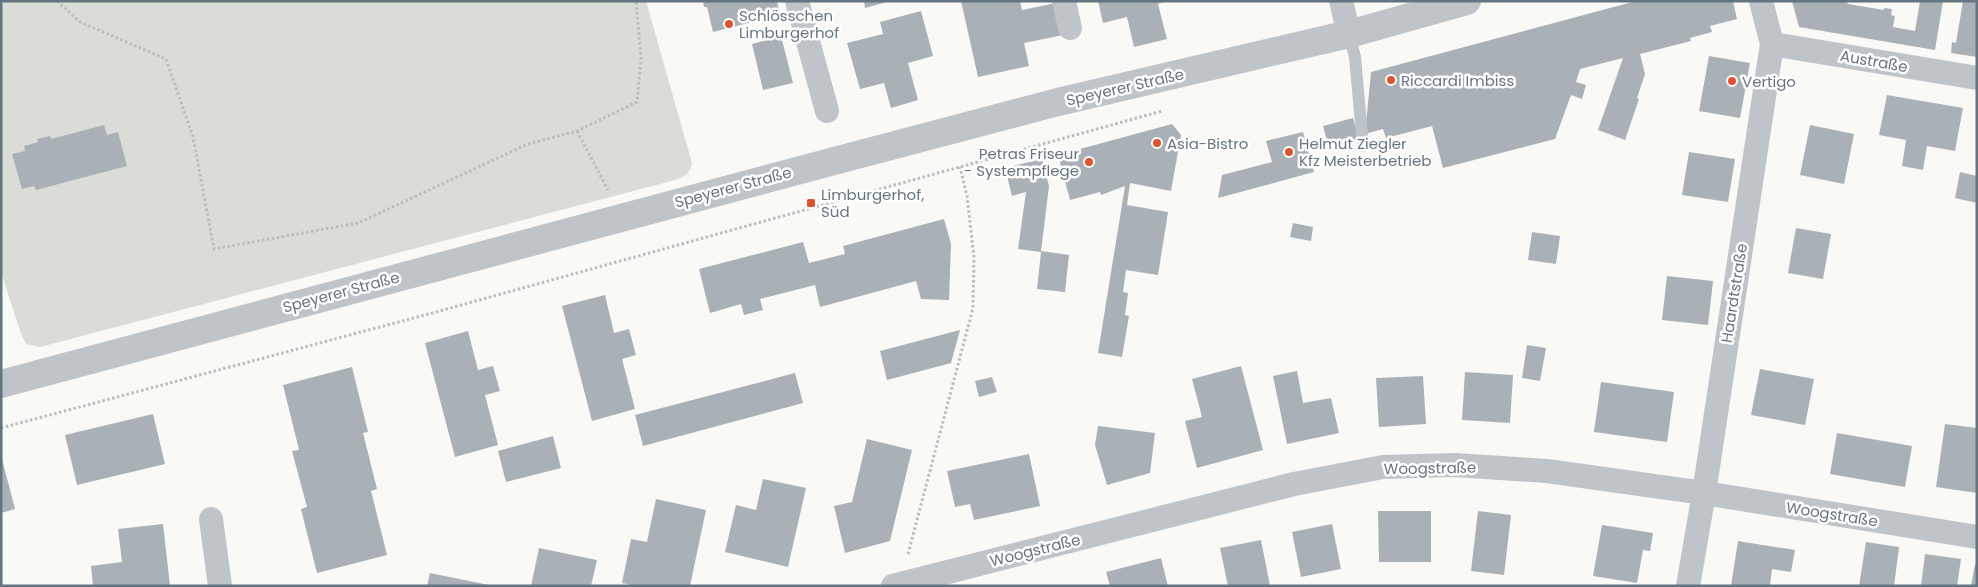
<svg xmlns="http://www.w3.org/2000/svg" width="1978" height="587" viewBox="0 0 1978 587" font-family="Poppins,sans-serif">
	<rect width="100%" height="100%" fill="#f9f9f6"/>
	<!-- green -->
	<path fill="#d9ddd5" d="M1 1H646L692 163C690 174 685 176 675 180L40 347 26 344 20 331 1 272Z"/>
	<!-- building -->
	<g fill="#a9b1b7">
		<polygon points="703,1 777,1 780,15 713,32 707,7 704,7"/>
		<polygon points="864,1 887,1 887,2 865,8"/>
		<polygon points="961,1 1020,1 1022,10 1056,3 1063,35 1024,43 1029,66 978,77"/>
		<polygon points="1098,1 1166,1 1158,4 1167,39 1134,47 1127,17 1103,23"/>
		<polygon points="1636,1 1733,1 1737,19 1710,26 1712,32 1690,38 1691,41 1640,54 1645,74 1637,98 1639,99 1625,140 1598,130 1623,58 1580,69 1576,82 1586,85 1582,99 1571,95 1555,139 1443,168 1432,126 1386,138 1383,129 1365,134 1371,72"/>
		<polygon points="1792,1 1846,1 1848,4 1884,10 1884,8 1892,9 1891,15 1895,16 1893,27 1915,31 1920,1 1943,1 1935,50 1799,27"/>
		<polygon points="1963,1 1977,1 1977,57 1951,53 1952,42 1956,43"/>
		<polygon points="921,11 933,56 908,63 918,100 891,108 884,83 860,89 847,43 883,34 880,22"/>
		<polygon points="781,36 793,83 763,90 752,44"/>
		<polygon points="1709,56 1750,63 1740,118 1699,111"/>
		<polygon points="1887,95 1963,108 1955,151 1927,146 1923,170 1902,166 1906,140 1879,135"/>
		<polygon points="1353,118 1359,140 1329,148 1323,126"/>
		<polygon points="1172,124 1181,135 1171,191 1130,183 1127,205 1168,212 1158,275 1126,270 1123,292 1128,293 1125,315 1129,316 1122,357 1098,353 1125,186 1101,195 1100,192 1070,200 1058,155"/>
		<polygon points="104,125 107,135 118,132 127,166 36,190 34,186 22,189 12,154 25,151 24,146 38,142 37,139 50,136 51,139"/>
		<polygon points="1810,125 1854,134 1844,184 1800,175"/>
		<polygon points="1303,132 1314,172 1218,198 1222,175 1272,162 1266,141"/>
		<polygon points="1689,152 1735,159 1728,202 1682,195"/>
		<polygon points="1042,159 1049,186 1041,251 1069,255 1065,292 1037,289 1041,252 1018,249 1026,192 1012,196 1005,168"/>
		<polygon points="1960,172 1977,176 1977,203 1955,198"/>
		<polygon points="944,219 951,244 949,300 921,299 916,281 820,307 815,285 760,299 763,310 744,315 741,304 710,313 699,269 803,242 809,263 845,254 843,246"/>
		<polygon points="1293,223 1313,227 1311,241 1290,237"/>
		<polygon points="1796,228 1831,234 1823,279 1788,273"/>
		<polygon points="1532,232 1560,236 1556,264 1528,260"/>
		<polygon points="1667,276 1713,281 1708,325 1662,320"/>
		<polygon points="605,295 614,333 629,329 636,355 622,359 635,409 592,421 562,306"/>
		<polygon points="960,330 951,363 887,380 880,351"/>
		<polygon points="468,331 478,370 493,366 500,391 485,395 498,445 455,457 425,343"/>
		<polygon points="1527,345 1546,348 1540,381 1522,378"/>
		<polygon points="1241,366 1263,450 1197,468 1185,421 1202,417 1192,379"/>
		<polygon points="352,367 368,432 363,433 377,489 371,491 387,555 317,573 301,509 307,507 292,451 299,450 283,385"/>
		<polygon points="1760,369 1814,379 1805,425 1751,415"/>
		<polygon points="1297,371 1303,403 1331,398 1339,433 1287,444 1273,376"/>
		<polygon points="1465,372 1513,375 1510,423 1462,420"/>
		<polygon points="795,373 803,403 643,446 635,415"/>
		<polygon points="1423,376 1426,424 1379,427 1376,378"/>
		<polygon points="992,377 997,392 979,397 975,381"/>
		<polygon points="1601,382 1674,392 1667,442 1594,432"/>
		<polygon points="153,414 165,464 77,485 65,435"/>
		<polygon points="1945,424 1977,428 1977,493 1936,487"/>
		<polygon points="1098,426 1155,433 1150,473 1107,485 1095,445"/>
		<polygon points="1837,433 1912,446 1905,487 1830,474"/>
		<polygon points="553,436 561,468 506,482 498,451"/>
		<polygon points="867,439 912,450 890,541 845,553 834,506 852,502"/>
		<polygon points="1029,454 1040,506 974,520 970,504 955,507 947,471"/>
		<polygon points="1,455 15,509 1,513"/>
		<polygon points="763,479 806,488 788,567 725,552 736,505 756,510"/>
		<polygon points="656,499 706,510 690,586 636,586 622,583 631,539 647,542"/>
		<polygon points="1378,511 1431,511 1431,562 1379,562"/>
		<polygon points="1478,511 1511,515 1504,575 1471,571"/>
		<polygon points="163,524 170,586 93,586 91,566 122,562 118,529"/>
		<polygon points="1332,524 1341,569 1301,577 1292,532"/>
		<polygon points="1602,525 1653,533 1650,551 1643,550 1637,583 1593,576"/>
		<polygon points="1261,540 1270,586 1228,586 1220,548"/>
		<polygon points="1738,541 1795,550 1791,572 1772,569 1770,586 1731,586"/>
		<polygon points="1866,542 1899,547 1894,586 1859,586"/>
		<polygon points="539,548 597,560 591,586 531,586"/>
		<polygon points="1925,554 1961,559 1957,586 1921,586"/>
		<polygon points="1161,558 1168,586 1110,586 1106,572"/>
		<polygon points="1975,564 1977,564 1977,586 1971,586"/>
		<polygon points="430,573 489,585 489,586 427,586"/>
	</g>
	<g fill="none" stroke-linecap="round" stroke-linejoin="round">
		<!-- path -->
		<g stroke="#babdc0" stroke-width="3" stroke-dasharray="2.5 2.5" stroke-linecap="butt">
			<polyline points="57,1 80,22 166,59 193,137 214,249 358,223 528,144 577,131 637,102 641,59 636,1"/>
			<polyline points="577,131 608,190"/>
			<polyline points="1,428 436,312 1162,111"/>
			<polyline points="908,554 973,308 974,258 967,196 960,167"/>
		</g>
		<!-- service -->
		<polyline stroke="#bfc4c8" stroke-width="12" points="1349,34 1355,57 1363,146"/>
		<!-- minor -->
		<g stroke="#bfc4c8" stroke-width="24">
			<polyline points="797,1 827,111"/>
			<polyline points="1064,1 1070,28"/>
			<polyline points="1341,1 1349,34"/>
			<polyline points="1772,44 1977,78"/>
			<polyline points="211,519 220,586"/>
			<polyline points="893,586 1294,484 1383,467 1454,465 1547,471 1704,493 1977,537"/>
			<polyline points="1688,586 1704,493 1772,44 1761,1"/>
		</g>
		<!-- tertiary -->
		<polyline stroke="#bfc4c8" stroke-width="28" points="1,384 838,160 1058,102 1349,34 1467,1"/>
	</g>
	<!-- markers -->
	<g fill="#dd5432" stroke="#fff" stroke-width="2">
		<circle cx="729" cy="24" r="5"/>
		<circle cx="1391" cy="80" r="5"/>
		<circle cx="1732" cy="81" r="5"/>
		<circle cx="1157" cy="143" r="5"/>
		<circle cx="1289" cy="152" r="5"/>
		<circle cx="1089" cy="162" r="5"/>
		<rect x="806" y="198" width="10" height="10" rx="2.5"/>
	</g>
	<g text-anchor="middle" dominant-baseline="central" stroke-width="5" stroke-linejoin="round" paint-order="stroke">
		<!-- poi labels -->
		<g font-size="15" fill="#657580" stroke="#fff" text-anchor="start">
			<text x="739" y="15">Schlösschen<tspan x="739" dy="17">Limburgerhof</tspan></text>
			<text x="1401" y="80">Riccardi Imbiss</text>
			<text x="1742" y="81">Vertigo</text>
			<text x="1167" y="143">Asia-Bistro</text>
			<text x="1299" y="143">Helmut Ziegler<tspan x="1299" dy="17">Kfz Meisterbetrieb</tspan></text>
			<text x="1079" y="153" text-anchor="end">Petras Friseur<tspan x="1079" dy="17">- Systempflege</tspan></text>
			<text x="821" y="194">Limburgerhof,<tspan x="821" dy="17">Süd</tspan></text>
		</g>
		<!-- street labels -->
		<g font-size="15" fill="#657580" stroke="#fff">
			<text transform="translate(1874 61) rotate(10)">Austraße</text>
			<text transform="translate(1125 87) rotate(-13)">Speyerer Straße</text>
			<text transform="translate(733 187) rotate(-15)">Speyerer Straße</text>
			<text transform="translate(341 292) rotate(-15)">Speyerer Straße</text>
			<text transform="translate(1734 293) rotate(-81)">Haardtstraße</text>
			<text transform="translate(1430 468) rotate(-1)">Woogstraße</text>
			<text transform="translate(1832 514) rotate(9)">Woogstraße</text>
			<text transform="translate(1035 550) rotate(-14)">Woogstraße</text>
		</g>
	</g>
	<!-- border -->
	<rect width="1978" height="587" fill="none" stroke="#657580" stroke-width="5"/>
</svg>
